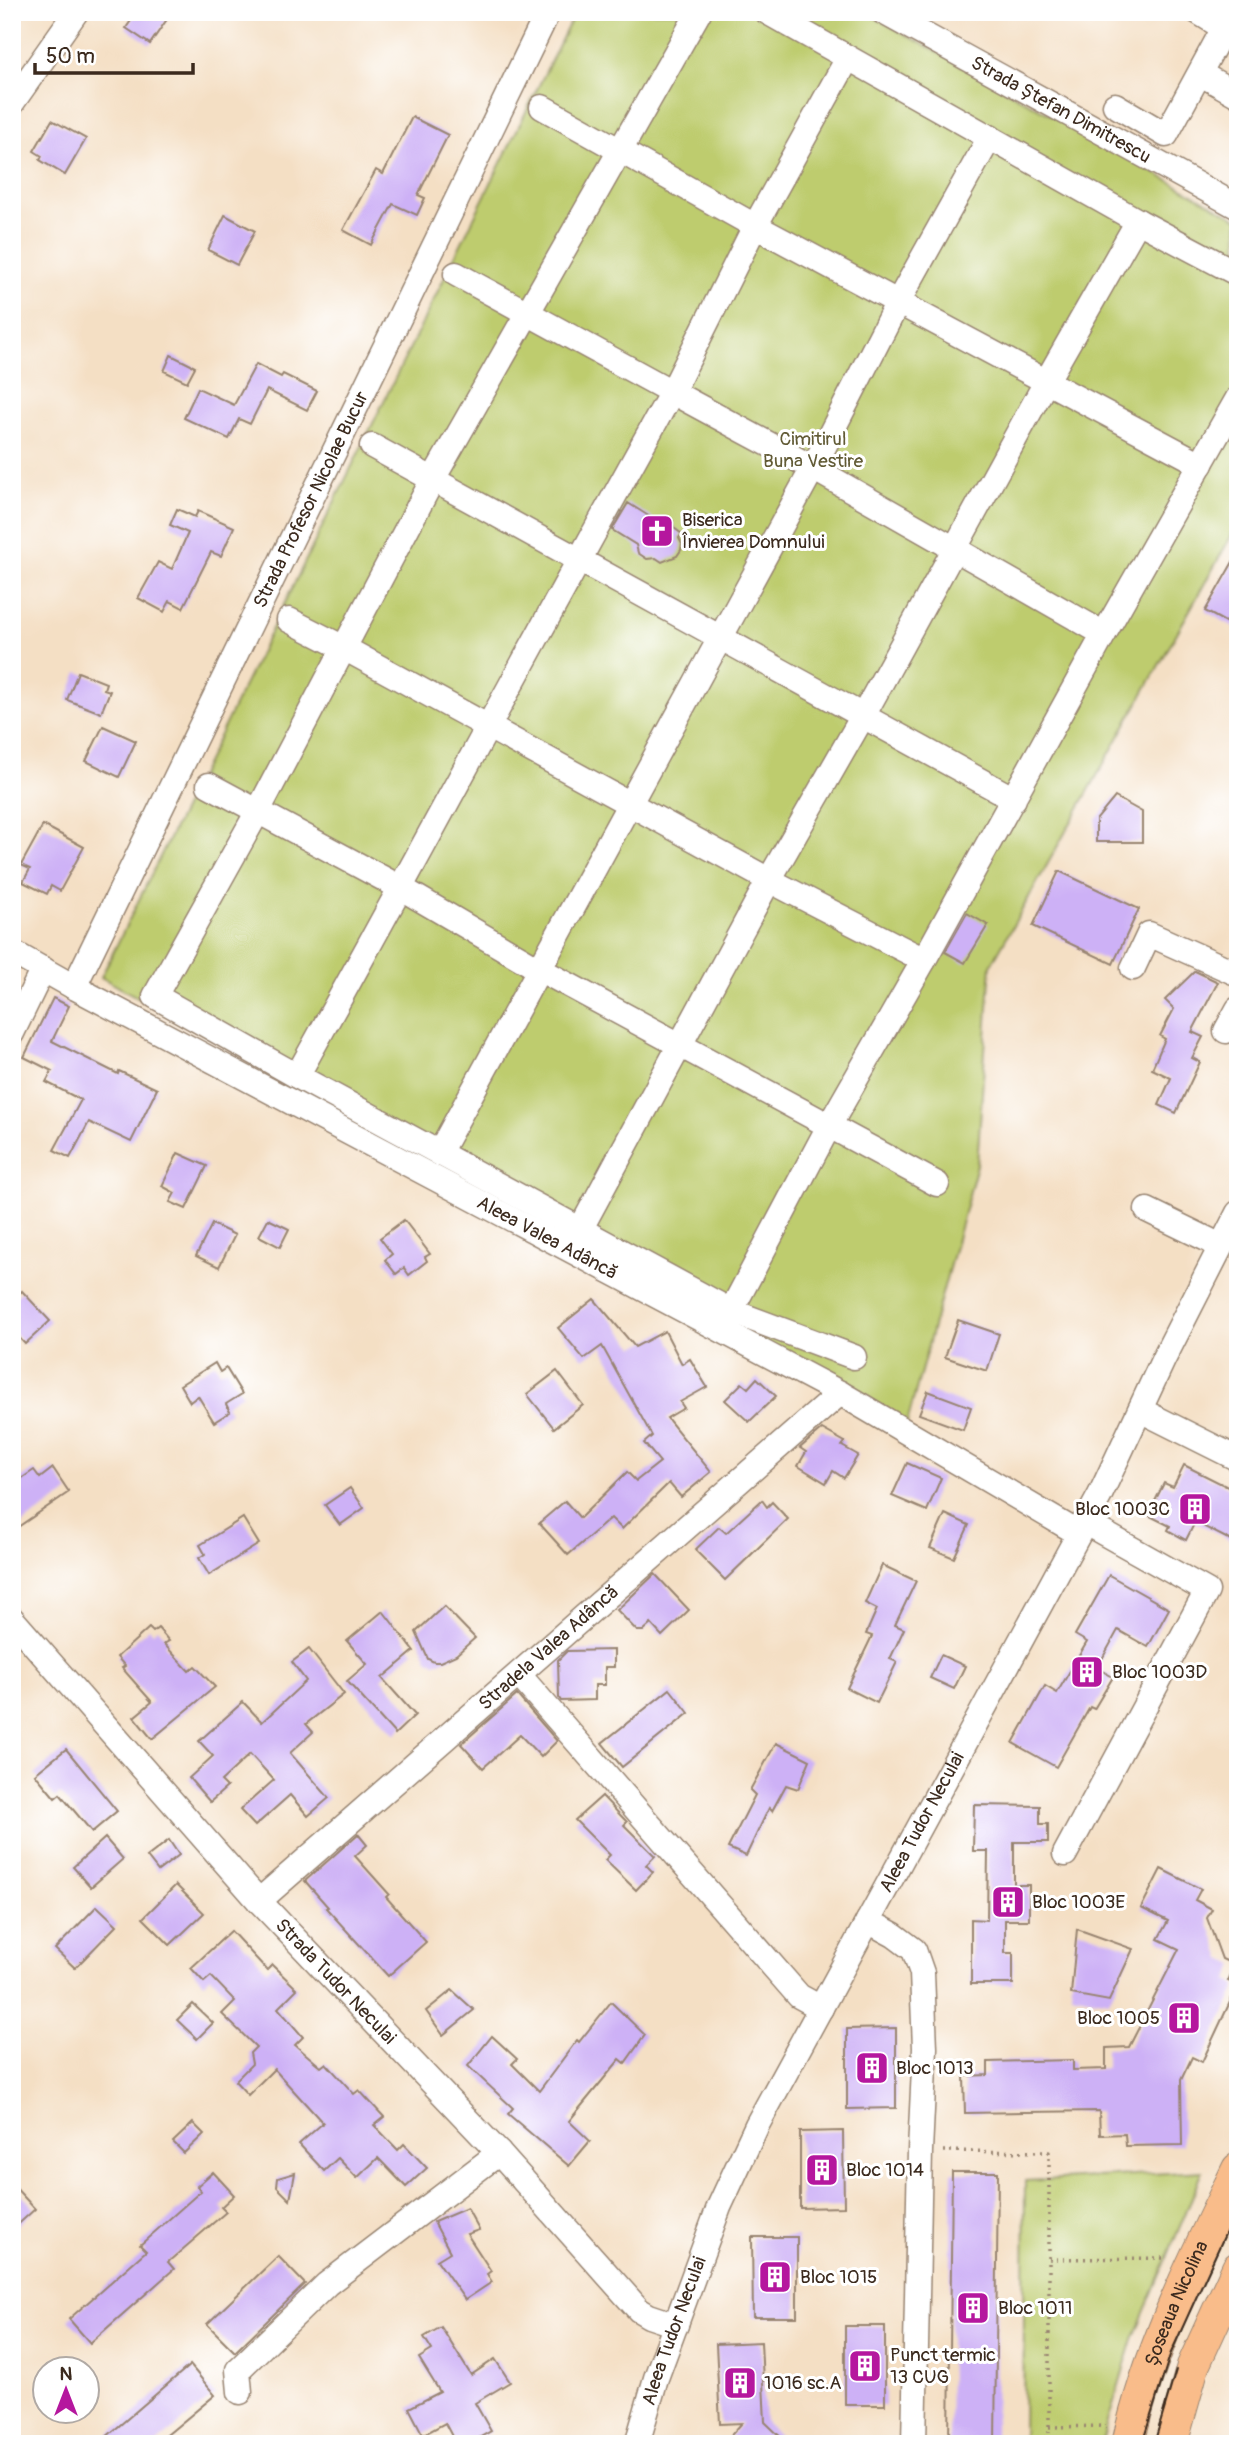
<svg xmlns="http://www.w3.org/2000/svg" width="1250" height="2456" viewBox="0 0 1250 2456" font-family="Pangolin,sans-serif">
	<rect width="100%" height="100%" fill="#fff"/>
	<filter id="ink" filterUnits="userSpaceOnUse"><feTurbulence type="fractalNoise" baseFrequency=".0143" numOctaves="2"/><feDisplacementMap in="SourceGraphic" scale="14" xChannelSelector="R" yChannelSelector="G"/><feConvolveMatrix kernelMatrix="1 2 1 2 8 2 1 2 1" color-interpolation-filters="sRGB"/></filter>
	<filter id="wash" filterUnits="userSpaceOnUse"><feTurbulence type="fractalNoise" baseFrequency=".00686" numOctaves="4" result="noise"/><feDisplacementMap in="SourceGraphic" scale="28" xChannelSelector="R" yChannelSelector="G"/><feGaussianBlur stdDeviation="1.57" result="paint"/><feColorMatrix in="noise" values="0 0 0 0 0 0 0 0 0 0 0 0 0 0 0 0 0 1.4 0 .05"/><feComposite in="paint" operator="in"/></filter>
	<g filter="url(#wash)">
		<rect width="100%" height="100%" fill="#f4dfc4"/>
		<!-- green -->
		<g fill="#becc6e" stroke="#7c7b46" stroke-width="2">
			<polygon points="575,12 865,12 1238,219 1238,524 991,965 977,1165 907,1423 101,977"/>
			<polygon points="1203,2171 1133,2339 1101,2444 1023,2444 1025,2181"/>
		</g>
		<g id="blocks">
			<!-- building -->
			<g fill="#cdb1f6">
				<polygon points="137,12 172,12 150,44 126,28"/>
				<polygon points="412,117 448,135 418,195 425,198 417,215 393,204 371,245 343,230 376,170 383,174"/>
				<polygon points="52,120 86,139 65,175 40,160 42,156 34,151"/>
				<polygon points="225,215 255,231 237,265 208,250"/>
				<polygon points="171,355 195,367 187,382 164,371"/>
				<polygon points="256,364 281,377 283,374 317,391 307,410 267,390 250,424 239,419 229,439 184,418 198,388 234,405"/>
				<polygon points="628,503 655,520 663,517 672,521 674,528 682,534 679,538 682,544 681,550 677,556 662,562 656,558 647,559 638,553 636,545 612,530"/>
				<polygon points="177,509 195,517 198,511 234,527 221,556 211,552 183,608 170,601 164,612 138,598 158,562 172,569 188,533 170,525"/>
				<polygon points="1238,553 1238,629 1205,611"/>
				<polygon points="78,672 106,683 104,689 110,691 101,713 67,700"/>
				<polygon points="103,726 136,741 119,777 86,761"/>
				<polygon points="1115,797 1142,812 1142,842 1096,842 1096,820"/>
				<polygon points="43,825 84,847 60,891 51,886 47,894 23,882 30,869 21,865"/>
				<polygon points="1059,871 1139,909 1113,964 1033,926"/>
				<polygon points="967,913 988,925 965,963 945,952"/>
				<polygon points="1195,971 1218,982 1192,1032 1203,1037 1192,1058 1200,1062 1176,1113 1159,1105 1171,1078 1152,1069 1165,1039 1160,1036 1174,1009 1165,1000"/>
				<polygon points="53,998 69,1006 52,1041 118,1074 119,1071 157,1089 131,1142 89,1122 70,1158 54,1150 81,1100 46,1082 52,1071 24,1057"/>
				<polygon points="178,1153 207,1166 186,1209 170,1202 175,1193 162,1186"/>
				<polygon points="268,1219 289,1229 280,1247 259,1236"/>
				<polygon points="404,1220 430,1254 425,1257 427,1261 409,1275 404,1268 396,1274 385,1260 392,1254 380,1238"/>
				<polygon points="212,1224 235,1235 219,1267 196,1256"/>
				<polygon points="22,1291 50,1321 25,1344 12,1330 12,1300"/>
				<polygon points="594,1299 635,1347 665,1331 682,1364 690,1359 707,1387 680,1402 684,1408 667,1418 711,1472 681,1497 669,1483 622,1529 611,1518 568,1555 539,1523 565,1501 580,1518 627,1472 636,1481 660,1462 644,1443 652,1436 602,1346 584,1359 558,1328"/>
				<polygon points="958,1320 999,1334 987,1371 945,1357"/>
				<polygon points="215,1363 220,1372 226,1368 242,1394 226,1404 230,1412 214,1422 198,1396 190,1402 180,1385"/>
				<polygon points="557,1371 583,1405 554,1428 527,1394"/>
				<polygon points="757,1378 776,1396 749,1422 725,1400 742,1383 748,1388"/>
				<polygon points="928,1391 971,1407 963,1430 919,1414"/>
				<polygon points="822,1429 845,1442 842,1446 858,1455 844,1478 833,1471 826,1483 798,1466 806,1452 800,1448"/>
				<polygon points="907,1463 941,1478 927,1511 892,1496"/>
				<polygon points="1184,1465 1238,1492 1238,1544 1195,1522 1186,1540 1168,1530 1170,1526 1148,1515 1164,1483 1173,1487"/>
				<polygon points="53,1468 69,1492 12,1531 12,1485 34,1470 40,1478"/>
				<polygon points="350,1488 364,1508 340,1525 325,1505"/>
				<polygon points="762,1500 767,1507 772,1502 788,1519 725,1580 695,1550 719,1527 726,1533"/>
				<polygon points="945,1514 969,1525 954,1558 930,1548"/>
				<polygon points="243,1518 259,1544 209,1575 199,1558 205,1554 200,1545"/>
				<polygon points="882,1565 916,1581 895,1625 904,1629 890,1659 897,1662 877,1703 847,1688 872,1636 866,1634 877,1609 865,1603"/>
				<polygon points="655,1574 689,1610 662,1636 651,1624 643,1631 637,1631 617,1610"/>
				<polygon points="1109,1575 1169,1609 1148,1647 1118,1630 1097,1668 1113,1677 1094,1709 1090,1707 1056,1767 1013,1743 1045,1686 1057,1693 1087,1642 1075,1635"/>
				<polygon points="444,1606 475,1638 456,1655 440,1662 434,1662 428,1659 416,1632"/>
				<polygon points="383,1611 414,1651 382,1678 415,1715 395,1734 347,1681 367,1664 347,1641"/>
				<polygon points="149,1628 153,1632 158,1628 169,1641 164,1644 189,1671 195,1666 215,1687 152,1739 134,1717 152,1702 122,1668 125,1666 117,1657"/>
				<polygon points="309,1649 344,1694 306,1724 313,1732 290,1753 329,1798 308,1816 290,1795 255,1826 240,1810 274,1780 250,1754 221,1781 227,1787 210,1802 189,1778 213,1756 199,1741 243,1702 262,1722 306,1681 292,1662"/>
				<polygon points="614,1650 614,1667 605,1667 605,1685 595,1685 595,1700 561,1701 559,1698 558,1660 567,1651"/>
				<polygon points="941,1655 965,1666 954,1689 930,1678"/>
				<polygon points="670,1689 689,1713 622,1767 602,1743"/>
				<polygon points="517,1695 557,1741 541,1757 520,1735 483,1768 461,1744"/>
				<polygon points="776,1743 810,1760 798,1789 786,1785 772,1811 769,1808 746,1856 728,1848 755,1795 750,1790"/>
				<polygon points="66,1749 117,1811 92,1832 60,1794 55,1798 35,1774"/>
				<polygon points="602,1796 627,1822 624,1825 655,1856 646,1865 653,1872 636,1890 605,1860 610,1855 575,1820"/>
				<polygon points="974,1805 1040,1806 1040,1824 1048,1824 1048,1842 1014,1842 1014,1885 1029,1885 1029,1920 1005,1920 1005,1953 1013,1953 1013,1984 971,1984 971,1919 987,1920 988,1851 973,1851"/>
				<polygon points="358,1834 367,1845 355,1856 389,1894 386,1897 426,1942 388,1976 326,1908 328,1907 305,1881"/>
				<polygon points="105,1838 123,1859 91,1887 73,1867"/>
				<polygon points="169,1840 179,1855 158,1871 147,1857"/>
				<polygon points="1161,1869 1201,1889 1195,1900 1212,1909 1207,1918 1222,1959 1235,1965 1228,1981 1238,1985 1202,2062 1192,2057 1181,2080 1182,2145 1126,2146 1125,2134 1100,2135 1099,2111 965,2113 964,2076 988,2075 988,2062 1073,2060 1073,2070 1106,2069 1106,2048 1129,2047 1179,1949 1158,1939 1168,1921 1141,1908"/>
				<polygon points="176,1885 204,1913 170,1945 143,1918"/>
				<polygon points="97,1906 117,1925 75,1968 55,1949"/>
				<polygon points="1077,1929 1133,1949 1109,2001 1071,1994"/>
				<polygon points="231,1931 267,1970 272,1965 297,1989 278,2008 303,2037 295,2045 321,2067 326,2063 354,2094 359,2090 384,2117 374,2125 398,2150 404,2144 427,2168 406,2187 378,2158 357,2178 338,2158 324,2171 299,2144 323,2123 274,2069 248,2095 235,2081 252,2064 250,2053 256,2047 222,2014 235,2001 211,1976 204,1982 191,1968"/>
				<polygon points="452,1990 474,2010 443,2035 426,2011"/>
				<polygon points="611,2002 645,2035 625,2063 620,2059 569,2121 590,2141 569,2166 508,2114 513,2108 468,2066 492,2036 517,2059 512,2064 539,2091 577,2040 579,2042"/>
				<polygon points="193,2004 213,2023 197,2039 177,2020"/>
				<polygon points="896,2028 896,2108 847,2109 847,2029"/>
				<polygon points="193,2123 204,2134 184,2153 173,2142"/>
				<polygon points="843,2131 844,2207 800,2208 800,2132"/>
				<polygon points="213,2172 234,2195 221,2207 226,2212 168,2262 174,2269 90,2343 69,2319 146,2251 140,2245 201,2191 197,2186"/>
				<polygon points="952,2172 998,2172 995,2444 949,2444"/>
				<polygon points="295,2173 290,2200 277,2187 278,2178"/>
				<polygon points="12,2184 35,2209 12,2230"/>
				<polygon points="467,2208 479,2230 467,2234 491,2271 487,2274 492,2282 465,2300 437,2260 450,2252 434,2222"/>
				<polygon points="752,2237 797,2237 797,2317 753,2317"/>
				<polygon points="278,2256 305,2284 235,2352 207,2324"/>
				<rect x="845" y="2326" width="40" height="79"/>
				<polygon points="441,2327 471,2375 495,2359 510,2382 475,2403 491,2431 468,2444 456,2444 445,2423 423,2435 409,2408 440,2392 419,2358 432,2350 424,2337"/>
				<polygon points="761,2342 765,2422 788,2444 723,2444 742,2423 720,2424 716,2344"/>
				<polygon points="190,2365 215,2395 156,2444 98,2444"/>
			</g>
		</g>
	</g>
	<g filter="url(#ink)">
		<use href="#blocks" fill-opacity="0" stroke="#988471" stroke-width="2"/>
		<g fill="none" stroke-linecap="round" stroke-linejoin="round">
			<defs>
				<g id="minor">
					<polyline points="699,12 433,479 258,811 155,996 297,1076 731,1311 854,1357"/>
					<polyline points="767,12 1138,221 1238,274"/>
					<path id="s1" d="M883 12 1238 207"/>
					<polyline points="1201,74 1238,95"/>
					<polyline points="12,103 76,12"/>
					<polyline points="1115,105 1166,135 1224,28 1198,12"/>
					<polyline points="542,107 755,226 1201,464"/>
					<polyline points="456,274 672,392 755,226 848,58"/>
					<polyline points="372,446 1014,799"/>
					<polyline points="289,620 344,648 769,880 924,960"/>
					<polyline points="209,785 401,888 539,969 937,1184"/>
					<path id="s2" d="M12 952 74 987 840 1393 1078 1533"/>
					<polyline points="1133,968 1149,934 1238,974"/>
					<path id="s3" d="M74 987 548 12"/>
					<polyline points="1226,1031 1238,1009"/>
					<polyline points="12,1033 43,969"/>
					<path d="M297 1076C423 849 545 619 672 392L813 468 1104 634 1238 398"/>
					<polyline points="439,1153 813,468 898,302 990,137"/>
					<polyline points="1147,1210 1221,1246"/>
					<polyline points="580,1230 769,880 863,716 1046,382 1138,221"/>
					<polyline points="731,1311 829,1126 924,960 1104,634"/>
					<polyline points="1140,1410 1238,1459"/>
					<path id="s4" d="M12 1619 259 1901 499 2153 639 2310 649 2316 676 2325"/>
					<polyline points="519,1675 799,1996 821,2008"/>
					<polyline points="1065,1854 1207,1591 1084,1522"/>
					<path id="s5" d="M259 1901 840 1393"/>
					<polyline points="868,1921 894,1935 914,1950 922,1973 925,2048 920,2151 914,2444"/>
					<polyline points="240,2392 238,2370 327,2284 499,2153"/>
					<path id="s6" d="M637 2444 656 2378 719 2207 757 2125 1100 1495 1164 1358 1238 1213"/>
				</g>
				<g id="major">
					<path id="s7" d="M1128 2444C1150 2346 1195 2258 1238 2169"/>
					<polyline points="1171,2444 1193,2366 1238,2268"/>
				</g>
			</defs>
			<!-- minor casing -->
			<use href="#minor" stroke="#988471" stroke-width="27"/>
			<!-- major casing -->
			<use href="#major" stroke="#988471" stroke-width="34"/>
			<!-- path -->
			<g stroke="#988471" stroke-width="3.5" stroke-dasharray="2 5" stroke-linecap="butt">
				<polyline points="943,2151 1049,2152 1049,2444"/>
				<polyline points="1049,2259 1168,2258"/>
				<polyline points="1049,2427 1106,2426"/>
			</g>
			<!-- minor -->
			<use href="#minor" stroke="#fff" stroke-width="24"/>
			<!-- major -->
			<use href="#major" stroke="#f9bc8a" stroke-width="32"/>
			<!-- tram -->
			<g stroke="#3b2a1e" stroke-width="2">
				<polyline points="1142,2444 1170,2355 1238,2206"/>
				<polyline points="1154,2444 1176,2370"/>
			</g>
		</g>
	</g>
	<!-- icons -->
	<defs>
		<symbol id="church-square" viewBox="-11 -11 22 22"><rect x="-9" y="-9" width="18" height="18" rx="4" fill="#b5179e" stroke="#fff"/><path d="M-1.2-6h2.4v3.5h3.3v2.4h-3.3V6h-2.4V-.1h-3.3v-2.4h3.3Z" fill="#fff"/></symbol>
		<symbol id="building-square" viewBox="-11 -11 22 22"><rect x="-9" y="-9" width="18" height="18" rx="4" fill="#b5179e" stroke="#fff"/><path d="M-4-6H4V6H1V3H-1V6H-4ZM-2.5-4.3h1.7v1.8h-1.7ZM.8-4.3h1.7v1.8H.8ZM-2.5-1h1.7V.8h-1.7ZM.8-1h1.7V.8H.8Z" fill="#fff"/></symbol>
	</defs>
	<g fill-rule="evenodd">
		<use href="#church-square" x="638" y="512" width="38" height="38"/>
		<use href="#building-square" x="1176" y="1490" width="38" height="38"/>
		<use href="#building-square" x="1068" y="1653" width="38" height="38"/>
		<use href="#building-square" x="989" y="1883" width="38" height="38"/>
		<use href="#building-square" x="1165" y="1999" width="38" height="38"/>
		<use href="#building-square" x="853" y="2049" width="38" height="38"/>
		<use href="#building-square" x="803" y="2151" width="38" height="38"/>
		<use href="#building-square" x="756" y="2258" width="38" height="38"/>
		<use href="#building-square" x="954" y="2289" width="38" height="38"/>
		<use href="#building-square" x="846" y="2347" width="38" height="38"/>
		<use href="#building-square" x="721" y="2364" width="38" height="38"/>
	</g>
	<g text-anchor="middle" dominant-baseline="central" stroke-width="6" stroke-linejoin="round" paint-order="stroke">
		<!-- street labels -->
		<g font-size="19" fill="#3b2a1e" stroke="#fff">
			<text stroke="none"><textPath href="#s1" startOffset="203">Strada Ștefan Dimitrescu</textPath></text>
			<text stroke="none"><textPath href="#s3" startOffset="542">Strada Profesor Nicolae Bucur</textPath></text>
			<text stroke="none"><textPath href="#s2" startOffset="607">Aleea Valea Adâncă</textPath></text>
			<text stroke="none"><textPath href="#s5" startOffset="385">Stradela Valea Adâncă</textPath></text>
			<text stroke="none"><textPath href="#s6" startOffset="686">Aleea Tudor Neculai</textPath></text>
			<text stroke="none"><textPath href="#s4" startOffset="486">Strada Tudor Neculai</textPath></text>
			<text stroke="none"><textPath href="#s7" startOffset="149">Șoseaua Nicolina</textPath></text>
			<text stroke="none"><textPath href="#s6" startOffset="119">Aleea Tudor Neculai</textPath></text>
		</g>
		<!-- park labels -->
		<g font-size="19" fill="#625b36" stroke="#fff">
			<text x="813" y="439">Cimitirul<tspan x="813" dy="22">Buna Vestire</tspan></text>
		</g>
		<!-- poi labels -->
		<g font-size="19" fill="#3b2a1e" stroke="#fff" text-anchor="start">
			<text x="682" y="520">Biserica<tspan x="682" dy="22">Învierea Domnului</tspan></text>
			<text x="1170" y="1509" text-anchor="end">Bloc 1003C</text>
			<text x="1112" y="1672">Bloc 1003D</text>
			<text x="1032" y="1902">Bloc 1003E</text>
			<text x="1160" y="2018" text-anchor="end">Bloc 1005</text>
			<text x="896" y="2068">Bloc 1013</text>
			<text x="846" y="2170">Bloc 1014</text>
			<text x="800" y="2277">Bloc 1015</text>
			<text x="998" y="2308">Bloc 1011</text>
			<text x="890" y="2355">Punct termic<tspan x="890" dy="22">13 CUG</tspan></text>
			<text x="764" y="2383">1016 sc.A</text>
		</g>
	</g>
	<!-- margin -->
	<rect width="1250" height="2456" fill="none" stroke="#fff" stroke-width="42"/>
	<!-- north arrow -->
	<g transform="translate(66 2390)"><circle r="33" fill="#ffffff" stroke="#b1aaa5" stroke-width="2"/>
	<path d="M0-5L12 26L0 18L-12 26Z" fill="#b5179e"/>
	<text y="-10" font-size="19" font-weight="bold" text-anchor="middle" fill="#3b2a1e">N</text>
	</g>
	<!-- scale -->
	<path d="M35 63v10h158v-10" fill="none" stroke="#3b2a1e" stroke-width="3.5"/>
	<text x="46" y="63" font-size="21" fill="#3b2a1e" stroke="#ffffff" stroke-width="5" paint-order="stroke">50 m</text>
</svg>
